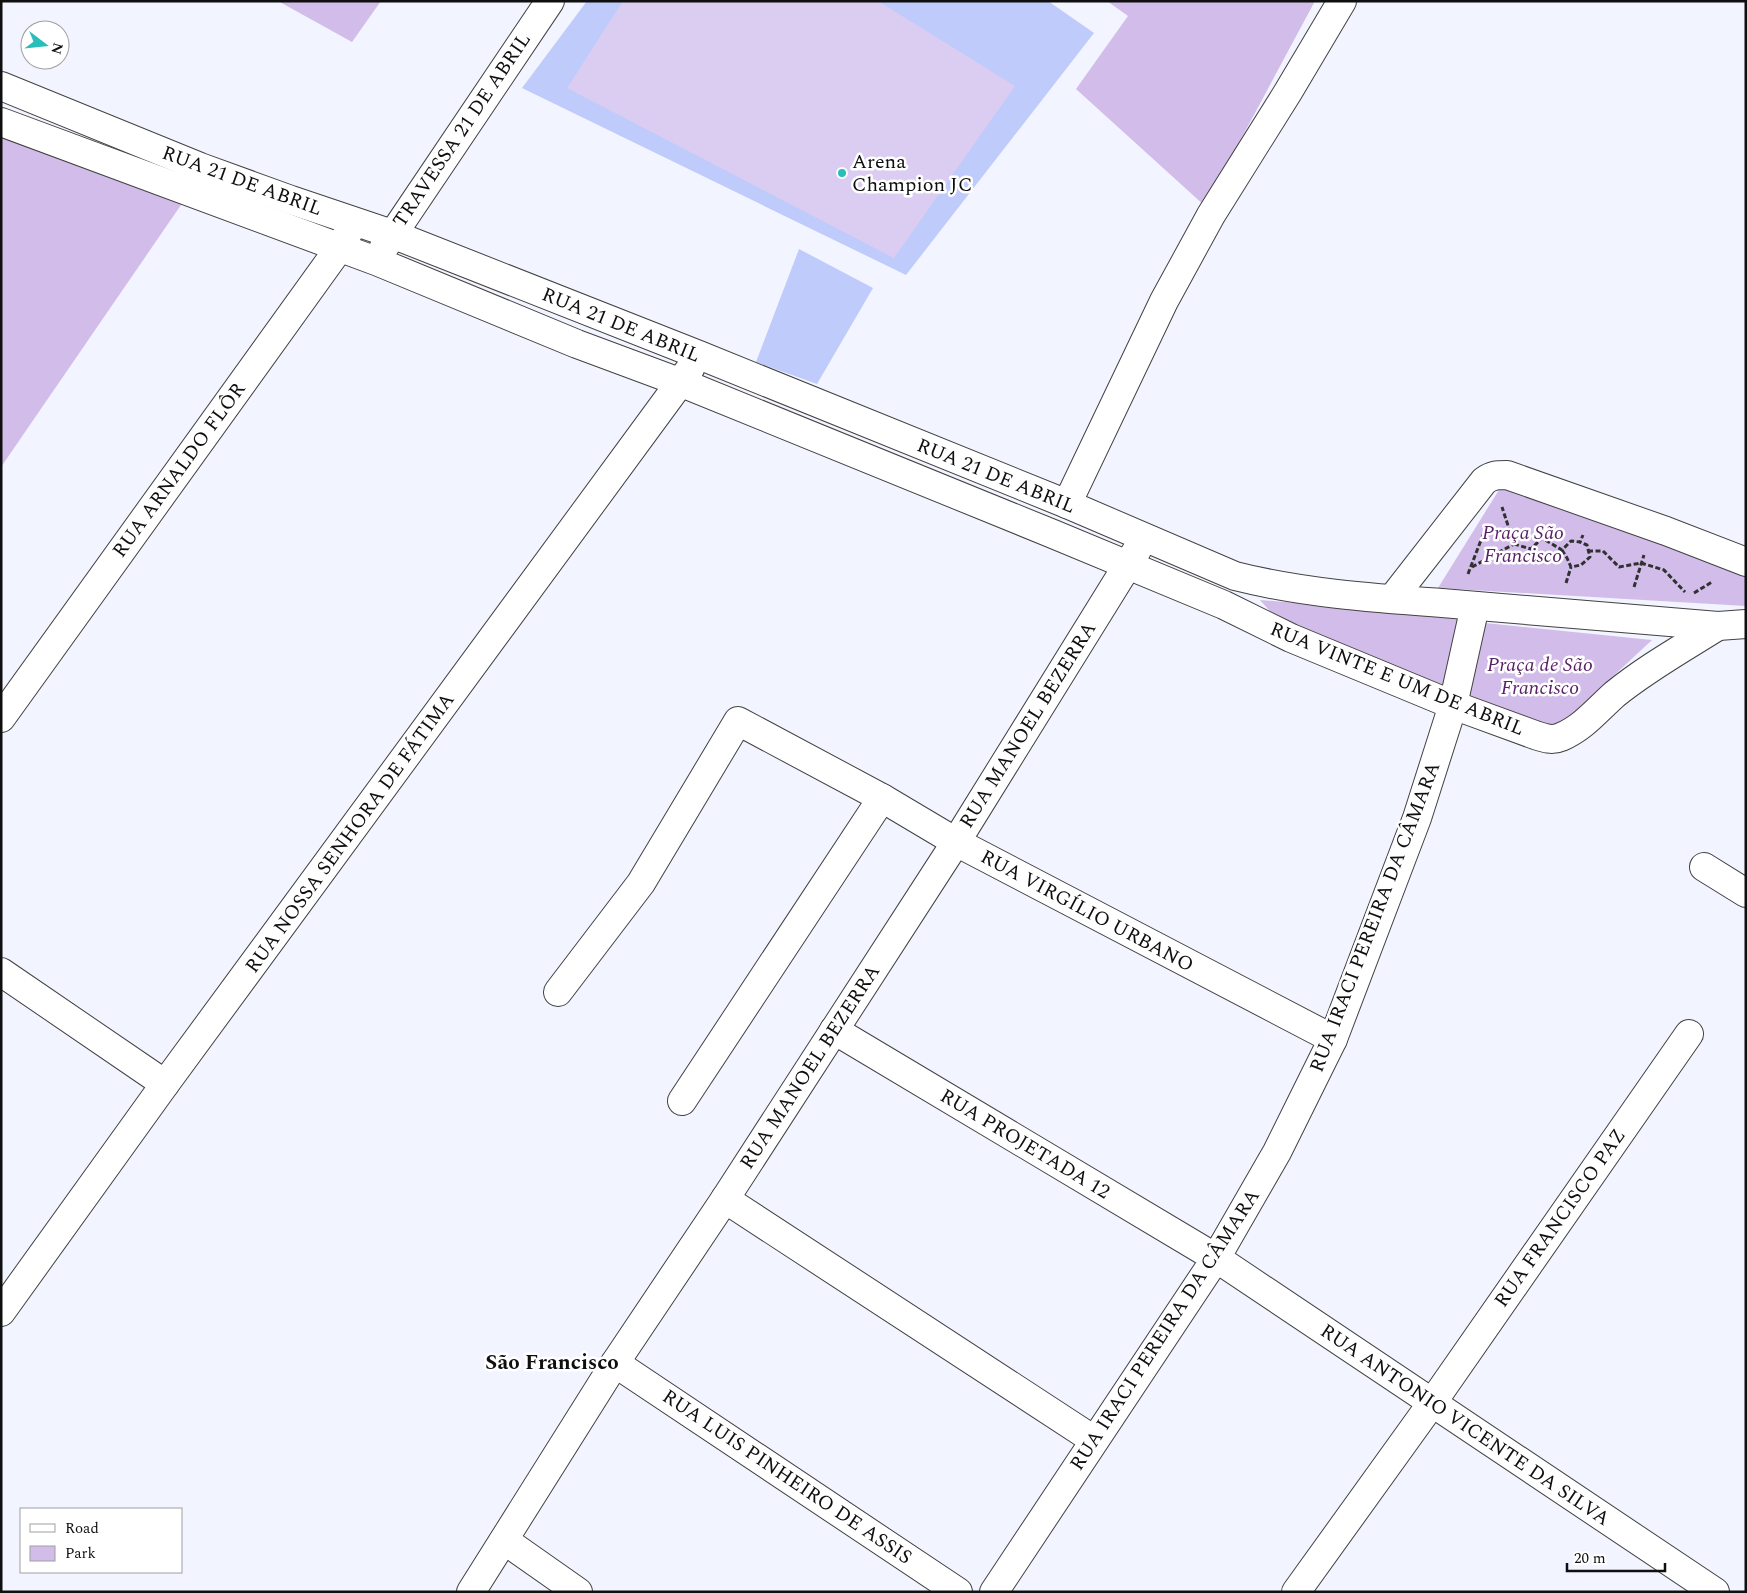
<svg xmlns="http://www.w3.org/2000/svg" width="1747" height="1593" viewBox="0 0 1747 1593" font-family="Spectral,serif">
	<rect width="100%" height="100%" fill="#f2f4ff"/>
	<!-- green -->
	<g fill="#d2bce9">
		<polygon points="278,1 381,1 352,42"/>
		<polygon points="1107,1 1315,1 1205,206 1076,89 1128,16"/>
		<polygon points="1,121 183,202 1,467"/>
		<polygon points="1502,485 1746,574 1746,606 1438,588"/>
		<polygon points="1260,600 1462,617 1441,690 1277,619"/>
		<polygon points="1485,623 1652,640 1552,733 1468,701"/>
	</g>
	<!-- sand -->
	<g fill="#bfcbfa">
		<polygon points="587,1 1048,1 1094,33 906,275 522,88"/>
		<polygon points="799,249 873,288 817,384 756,362"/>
	</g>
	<!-- pitch -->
	<polygon fill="#dacdf1" points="623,1 878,1 1015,86 894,258 567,88"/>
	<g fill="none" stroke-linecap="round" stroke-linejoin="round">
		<defs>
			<g id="minor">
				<path d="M1 86 200 167 291 200 392 234 699 355 1067 504 1235 576C1302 593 1373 598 1442 603 1534 611 1626 618 1718 626L1746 624"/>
				<path d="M1 122 376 261 577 344 682 383 1053 534 1224 605 1291 638 1453 705 1535 735C1544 738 1552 741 1561 737 1583 728 1598 709 1615 694 1647 668 1683 648 1718 626"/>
				<polyline points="383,249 550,1"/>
				<polyline points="1067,504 1164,301 1211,215 1288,92 1342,1"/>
				<path d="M1392 599 1484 481C1492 475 1497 475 1507 475L1666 531 1746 562"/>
				<polyline points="1,718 340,247 349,231"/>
				<polyline points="1704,867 1746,893"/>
				<polyline points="1,972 165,1084"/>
				<polyline points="558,992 641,883 738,721 882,798 956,842 1333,1039"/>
				<polyline points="834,1030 1216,1258 1715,1592"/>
				<polyline points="682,1101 882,798"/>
				<polyline points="725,1199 1094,1440"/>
				<polyline points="1,1312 165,1084 690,369"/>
				<polyline points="615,1363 958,1592"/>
				<polyline points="504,1540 578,1592"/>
				<polyline points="471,1592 615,1363 725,1199 956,842 1137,550"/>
				<polyline points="994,1592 1216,1258 1277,1152 1333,1039 1417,818 1453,705 1475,606"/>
				<polyline points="1296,1592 1432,1403 1689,1034"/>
			</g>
		</defs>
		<!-- minor casing -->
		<use href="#minor" stroke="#424242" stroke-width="30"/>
		<!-- path -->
		<g stroke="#313131" stroke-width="3" stroke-dasharray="5 2.5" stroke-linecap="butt">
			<polyline points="1514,544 1531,549 1542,538 1562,550 1571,541 1580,542 1583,535"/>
			<polyline points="1562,550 1567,558 1571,567 1581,565 1590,557 1587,545 1580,542"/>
			<polyline points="1588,551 1603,551 1619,567 1641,563 1664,570 1685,592"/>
			<polyline points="1472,567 1514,544 1502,507"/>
			<polyline points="1468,574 1483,535"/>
			<polyline points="1566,583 1571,567"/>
			<polyline points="1634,587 1644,555"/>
			<polyline points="1694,593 1712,582"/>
		</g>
		<!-- minor -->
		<use href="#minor" stroke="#fff" stroke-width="28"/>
	</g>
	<!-- markers -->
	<circle fill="#29beb9" stroke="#fff" stroke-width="2" cx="842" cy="173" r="5"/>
	<g text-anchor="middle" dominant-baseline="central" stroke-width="5" stroke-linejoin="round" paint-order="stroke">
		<!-- street labels -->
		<g font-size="20" fill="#0f0f0f" stroke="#fff">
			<text transform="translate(462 130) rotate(-56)">TRAVESSA 21 DE ABRIL</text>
			<text transform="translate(242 181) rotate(20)">RUA 21 DE ABRIL</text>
			<text transform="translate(621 325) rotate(22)">RUA 21 DE ABRIL</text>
			<text transform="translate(179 470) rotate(-54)">RUA ARNALDO FLÔR</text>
			<text transform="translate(996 476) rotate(22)">RUA 21 DE ABRIL</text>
			<text transform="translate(1397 679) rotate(22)">RUA VINTE E UM DE ABRIL</text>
			<text transform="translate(1028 725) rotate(-58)">RUA MANOEL BEZERRA</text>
			<text transform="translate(350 833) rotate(-54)">RUA NOSSA SENHORA DE FÁTIMA</text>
			<text transform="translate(1087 911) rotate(28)">RUA VIRGÍLIO URBANO</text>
			<text transform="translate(1375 917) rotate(-69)">RUA IRACI PEREIRA DA CÂMARA</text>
			<text transform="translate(810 1067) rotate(-57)">RUA MANOEL BEZERRA</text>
			<text transform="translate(1025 1144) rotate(31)">RUA PROJETADA 12</text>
			<text transform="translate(1560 1218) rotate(-55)">RUA FRANCISCO PAZ</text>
			<text transform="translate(1165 1330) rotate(-57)">RUA IRACI PEREIRA DA CÂMARA</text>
			<text transform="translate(1465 1425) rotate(34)">RUA ANTONIO VICENTE DA SILVA</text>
			<text transform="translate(787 1477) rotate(34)">RUA LUIS PINHEIRO DE ASSIS</text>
		</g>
		<!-- poi labels -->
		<g font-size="20" fill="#0f0f0f" stroke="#fff" text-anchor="start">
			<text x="852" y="162">Arena<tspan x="852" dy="23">Champion JC</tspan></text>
		</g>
		<!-- park labels -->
		<g font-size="20" font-style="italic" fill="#592067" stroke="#fff">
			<text x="1523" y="533">Praça São<tspan x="1523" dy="23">Francisco</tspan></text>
			<text x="1540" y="665">Praça de São<tspan x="1540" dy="23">Francisco</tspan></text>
		</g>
		<!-- neighbourhood labels -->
		<g font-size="21" font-weight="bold" fill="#0f0f0f" stroke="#fff">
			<text x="552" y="1363">São Francisco</text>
		</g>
	</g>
	<!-- border -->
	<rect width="1747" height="1593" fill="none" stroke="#0f0f0f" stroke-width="5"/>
	<!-- legend -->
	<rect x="20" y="1508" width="162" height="65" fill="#ffffff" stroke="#9f9f9f"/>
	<rect x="30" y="1524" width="25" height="8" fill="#ffffff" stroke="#9f9f9f"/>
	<text x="65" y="1533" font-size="15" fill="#0f0f0f">Road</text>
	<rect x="30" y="1546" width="25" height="15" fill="#d2bce9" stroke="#9f9f9f"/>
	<text x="65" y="1558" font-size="15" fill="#0f0f0f">Park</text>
	<!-- north arrow -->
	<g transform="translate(45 45) rotate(106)"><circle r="24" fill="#ffffff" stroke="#9f9f9f"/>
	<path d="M0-4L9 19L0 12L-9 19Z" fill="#29beb9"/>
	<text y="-8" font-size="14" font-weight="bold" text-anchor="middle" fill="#0f0f0f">N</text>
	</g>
	<!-- scale -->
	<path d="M1567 1563v8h98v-8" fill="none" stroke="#0f0f0f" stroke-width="2.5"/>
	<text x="1574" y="1563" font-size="15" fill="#0f0f0f" stroke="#ffffff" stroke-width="4" paint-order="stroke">20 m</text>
</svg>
